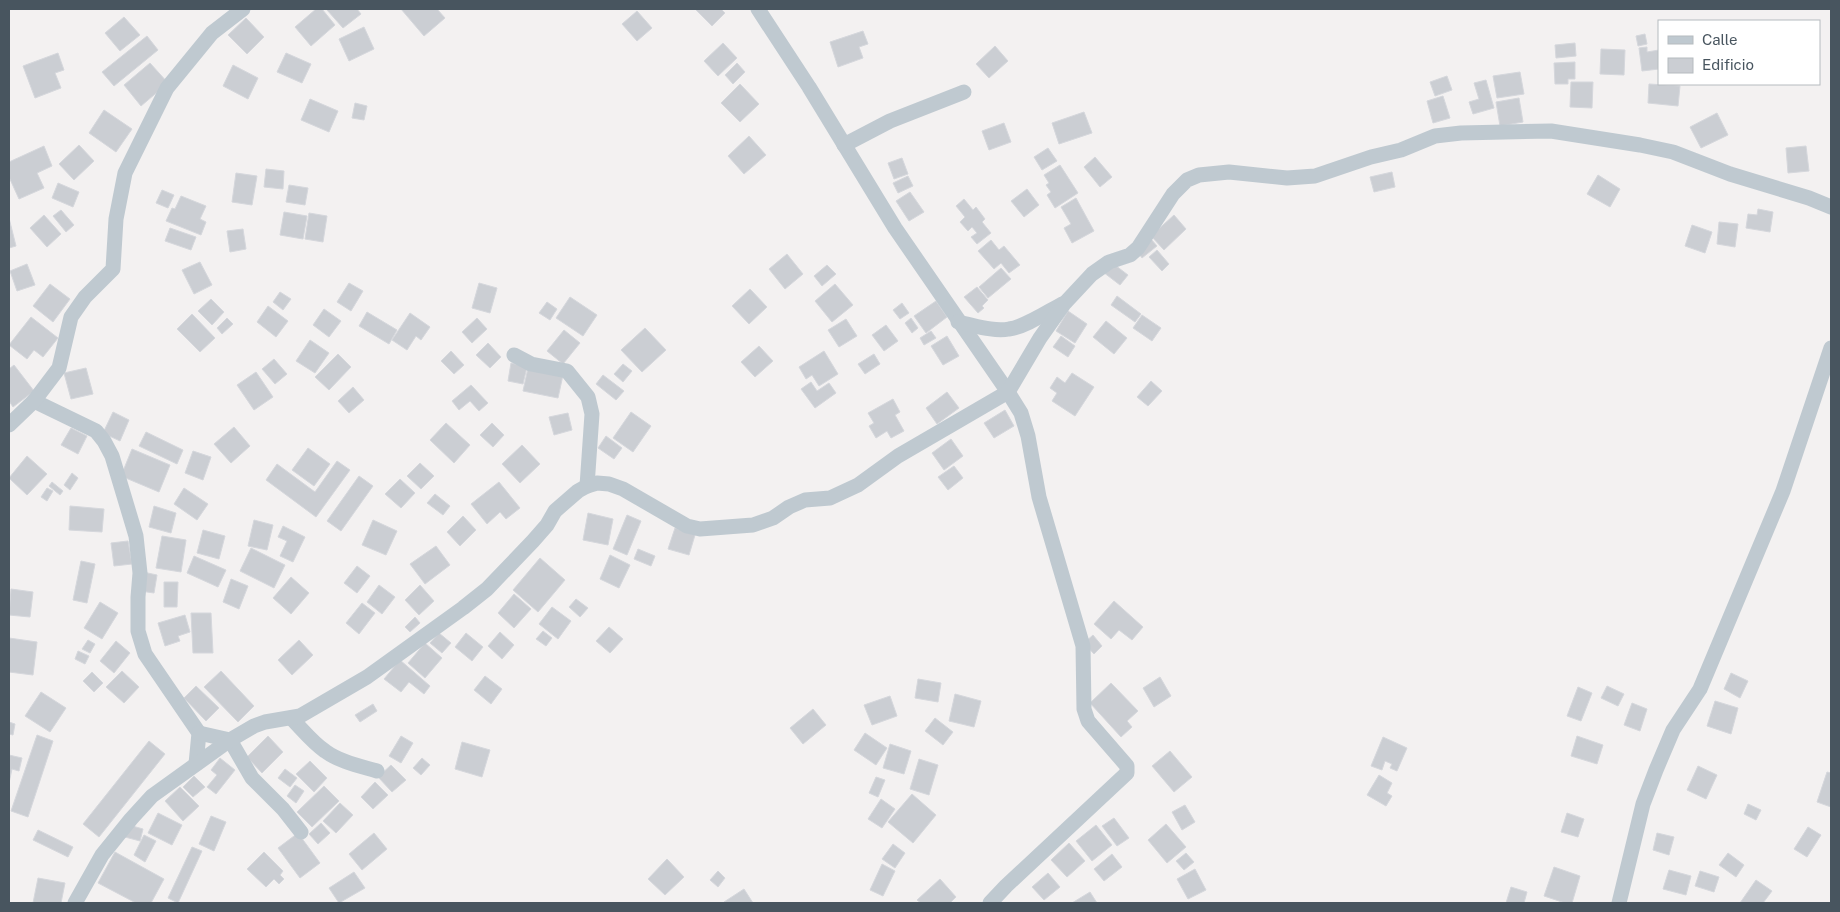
<svg xmlns="http://www.w3.org/2000/svg" width="1840" height="912" viewBox="0 0 1840 912" font-family="'Public Sans',sans-serif">
	<rect width="100%" height="100%" fill="#f3f1f1"/>
	<!-- building -->
	<g fill="#cbced3" stroke="#d5d7dc">
		<polygon points="316,9 322,9 335,25 311,46 295,27"/>
		<polygon points="329,9 357,9 361,14 343,28 327,10"/>
		<polygon points="401,9 437,9 445,18 424,36"/>
		<polygon points="698,9 721,9 725,13 712,26 696,10"/>
		<polygon points="637,11 652,28 637,41 622,24"/>
		<polygon points="124,17 140,35 120,51 105,33"/>
		<polygon points="246,18 264,37 247,54 228,35"/>
		<polygon points="364,27 374,49 349,61 339,39"/>
		<polygon points="863,31 868,44 859,47 863,58 838,67 830,42"/>
		<polygon points="1645,34 1647,44 1638,46 1636,36"/>
		<polygon points="147,36 158,50 114,86 102,72"/>
		<polygon points="723,43 737,58 718,76 704,61"/>
		<polygon points="1575,43 1576,56 1556,58 1555,45"/>
		<polygon points="995,46 1008,61 989,78 976,64"/>
		<polygon points="1647,47 1647,52 1659,50 1659,69 1642,71 1639,48"/>
		<polygon points="1601,49 1625,50 1624,75 1600,74"/>
		<polygon points="58,53 64,70 55,73 61,88 35,98 23,66"/>
		<polygon points="286,53 311,64 302,83 277,72"/>
		<polygon points="1575,62 1575,79 1568,79 1568,84 1555,84 1554,63"/>
		<polygon points="150,63 168,83 141,106 124,85"/>
		<polygon points="737,63 745,72 733,84 725,75"/>
		<polygon points="233,65 258,78 248,99 223,86"/>
		<polygon points="1520,72 1524,94 1497,98 1493,76"/>
		<polygon points="1447,76 1452,90 1435,96 1430,82"/>
		<polygon points="1486,80 1494,108 1473,114 1469,102 1479,99 1474,83"/>
		<polygon points="1571,82 1593,82 1592,108 1570,107"/>
		<polygon points="740,84 759,104 740,122 721,103"/>
		<polygon points="1649,84 1680,86 1678,106 1648,103"/>
		<polygon points="1443,96 1450,118 1433,123 1427,101"/>
		<polygon points="1519,98 1523,122 1500,126 1496,102"/>
		<polygon points="310,99 338,111 329,132 301,120"/>
		<polygon points="355,103 367,106 364,120 352,118"/>
		<polygon points="104,110 132,129 116,152 89,133"/>
		<polygon points="1084,112 1092,133 1059,144 1052,123"/>
		<polygon points="1717,113 1728,135 1701,148 1690,127"/>
		<polygon points="1004,123 1011,142 989,150 982,131"/>
		<polygon points="749,136 766,155 744,174 728,156"/>
		<polygon points="79,145 94,161 74,180 59,164"/>
		<polygon points="44,146 52,166 37,173 44,188 19,199 9,177 9,162"/>
		<polygon points="1806,146 1809,171 1788,173 1786,148"/>
		<polygon points="1048,148 1057,161 1042,170 1034,157"/>
		<polygon points="1095,157 1112,177 1100,187 1084,167"/>
		<polygon points="902,158 908,174 894,179 888,163"/>
		<polygon points="1060,165 1078,193 1055,208 1047,195 1051,192 1046,185 1049,183 1044,175"/>
		<polygon points="266,169 284,171 283,189 264,187"/>
		<polygon points="1392,172 1395,187 1374,192 1370,177"/>
		<polygon points="236,173 257,176 252,205 232,202"/>
		<polygon points="1598,175 1620,189 1610,207 1587,194"/>
		<polygon points="908,176 913,186 898,193 893,183"/>
		<polygon points="58,183 79,192 73,207 52,198"/>
		<polygon points="289,185 308,188 305,205 286,202"/>
		<polygon points="1027,189 1039,205 1024,217 1011,201"/>
		<polygon points="162,190 174,195 168,208 156,203"/>
		<polygon points="910,192 924,212 909,221 896,201"/>
		<polygon points="181,196 206,206 200,219 206,222 201,235 166,221 172,208 175,209"/>
		<polygon points="1076,198 1094,231 1072,243 1064,228 1071,224 1061,207"/>
		<polygon points="964,199 973,210 976,207 985,219 982,222 991,233 977,244 971,237 977,233 972,227 968,231 960,222 965,217 956,206"/>
		<polygon points="1758,209 1773,212 1770,232 1746,228 1748,214 1757,215"/>
		<polygon points="61,210 74,225 66,232 53,216"/>
		<polygon points="284,212 307,216 303,239 280,235"/>
		<polygon points="309,213 327,216 323,242 305,239"/>
		<polygon points="44,215 61,234 47,247 30,228"/>
		<polygon points="1174,215 1186,229 1164,250 1151,236"/>
		<polygon points="9,218 16,246 9,248"/>
		<polygon points="1719,222 1738,224 1735,247 1717,244"/>
		<polygon points="1692,225 1712,232 1705,253 1685,246"/>
		<polygon points="170,228 196,237 191,250 165,241"/>
		<polygon points="243,229 246,249 230,252 227,231"/>
		<polygon points="1151,239 1157,246 1142,258 1137,251"/>
		<polygon points="991,240 999,250 1004,246 1020,265 1009,273 1001,263 994,269 978,251"/>
		<polygon points="1157,250 1169,264 1162,271 1149,257"/>
		<polygon points="787,254 803,274 785,289 769,269"/>
		<polygon points="200,262 212,285 194,294 182,270"/>
		<polygon points="1111,262 1128,275 1120,285 1103,272"/>
		<polygon points="27,264 35,285 17,291 10,271"/>
		<polygon points="827,265 836,274 822,286 814,276"/>
		<polygon points="1001,268 1011,279 988,298 979,287"/>
		<polygon points="349,283 363,291 351,311 337,302"/>
		<polygon points="479,283 497,288 490,313 472,308"/>
		<polygon points="50,284 70,299 53,322 33,306"/>
		<polygon points="835,284 853,305 832,322 815,301"/>
		<polygon points="977,287 988,300 982,306 984,308 978,313 964,297"/>
		<polygon points="750,289 767,307 749,324 732,306"/>
		<polygon points="280,292 291,299 283,310 273,302"/>
		<polygon points="1117,296 1141,314 1135,322 1111,305"/>
		<polygon points="570,297 597,315 583,336 556,318"/>
		<polygon points="211,299 224,312 212,325 198,311"/>
		<polygon points="936,301 947,317 926,333 914,316"/>
		<polygon points="547,302 557,309 550,320 539,313"/>
		<polygon points="902,303 909,313 900,319 893,310"/>
		<polygon points="268,306 288,321 276,337 257,322"/>
		<polygon points="324,309 341,321 329,337 313,325"/>
		<polygon points="1068,311 1087,324 1075,343 1056,331"/>
		<polygon points="367,312 397,330 389,344 359,326"/>
		<polygon points="410,313 430,327 421,340 416,336 407,350 392,340"/>
		<polygon points="192,314 215,338 200,352 177,329"/>
		<polygon points="1142,315 1161,328 1152,341 1133,328"/>
		<polygon points="31,317 58,338 43,357 34,350 27,359 9,345"/>
		<polygon points="227,318 233,324 222,334 217,328"/>
		<polygon points="477,318 487,329 472,343 462,332"/>
		<polygon points="911,318 918,328 912,333 905,323"/>
		<polygon points="846,319 857,336 839,347 828,330"/>
		<polygon points="1106,321 1127,338 1114,354 1093,337"/>
		<polygon points="886,325 898,341 884,351 872,335"/>
		<polygon points="645,328 666,350 642,372 621,350"/>
		<polygon points="564,330 580,343 563,364 547,351"/>
		<polygon points="931,331 936,338 924,345 920,338"/>
		<polygon points="947,336 959,356 943,365 931,346"/>
		<polygon points="1061,336 1075,346 1068,357 1053,347"/>
		<polygon points="310,340 329,353 315,373 296,361"/>
		<polygon points="488,343 501,357 490,368 476,355"/>
		<polygon points="759,346 773,361 755,377 741,362"/>
		<polygon points="451,351 464,365 454,374 441,361"/>
		<polygon points="824,351 838,374 819,386 812,375 806,379 799,367"/>
		<polygon points="338,354 351,367 329,390 315,377"/>
		<polygon points="874,354 880,364 865,374 858,364"/>
		<polygon points="274,359 287,374 275,384 262,369"/>
		<polygon points="511,363 527,367 523,384 508,381"/>
		<polygon points="623,364 632,371 623,382 614,374"/>
		<polygon points="14,365 34,391 13,407 9,401 9,369"/>
		<polygon points="86,368 93,394 71,399 64,373"/>
		<polygon points="528,368 563,375 558,398 523,391"/>
		<polygon points="256,372 273,397 254,410 237,385"/>
		<polygon points="1072,373 1094,387 1075,416 1052,401 1057,393 1050,388 1057,377 1065,383"/>
		<polygon points="603,375 624,391 616,400 596,384"/>
		<polygon points="1151,381 1162,391 1148,406 1137,397"/>
		<polygon points="811,382 817,391 829,383 836,393 815,408 801,389"/>
		<polygon points="471,385 488,403 479,411 470,401 459,410 452,401"/>
		<polygon points="353,387 364,400 349,413 338,401"/>
		<polygon points="947,392 959,408 937,424 926,408"/>
		<polygon points="893,399 900,412 895,415 904,431 891,438 887,431 876,438 869,426 874,423 868,413"/>
		<polygon points="1005,410 1014,426 994,438 984,423"/>
		<polygon points="113,412 129,420 120,441 103,433"/>
		<polygon points="631,412 651,426 633,452 613,438"/>
		<polygon points="568,413 572,430 554,435 549,417"/>
		<polygon points="446,423 470,445 454,463 430,440"/>
		<polygon points="492,423 504,435 493,447 480,435"/>
		<polygon points="234,427 250,446 231,463 214,444"/>
		<polygon points="71,428 87,436 78,454 61,445"/>
		<polygon points="146,432 183,450 177,464 139,446"/>
		<polygon points="606,436 622,448 614,459 598,448"/>
		<polygon points="951,439 963,456 944,470 932,453"/>
		<polygon points="522,445 540,464 520,483 502,464"/>
		<polygon points="308,448 330,464 314,486 292,470"/>
		<polygon points="132,449 170,465 159,492 121,476"/>
		<polygon points="193,451 211,457 203,480 185,473"/>
		<polygon points="27,456 47,474 27,495 9,478"/>
		<polygon points="337,461 350,470 316,517 266,480 277,464 315,492"/>
		<polygon points="420,463 434,476 421,489 407,476"/>
		<polygon points="954,466 963,478 948,490 938,477"/>
		<polygon points="72,473 78,478 70,490 64,485"/>
		<polygon points="359,476 373,486 341,531 327,521"/>
		<polygon points="400,479 415,493 401,508 385,494"/>
		<polygon points="52,482 63,491 60,495 49,486"/>
		<polygon points="499,482 520,508 506,519 500,512 487,524 471,504"/>
		<polygon points="47,488 53,491 47,501 41,497"/>
		<polygon points="184,488 208,504 197,520 174,504"/>
		<polygon points="435,494 450,506 443,515 427,503"/>
		<polygon points="70,506 104,509 102,532 69,530"/>
		<polygon points="154,506 176,513 171,533 149,527"/>
		<polygon points="588,513 613,519 608,545 583,540"/>
		<polygon points="627,515 641,521 627,555 613,549"/>
		<polygon points="463,516 476,530 460,546 447,532"/>
		<polygon points="254,520 273,525 267,550 248,546"/>
		<polygon points="373,520 397,531 386,555 362,545"/>
		<polygon points="283,526 305,537 293,562 280,556 287,541 278,537"/>
		<polygon points="675,528 695,535 689,555 668,549"/>
		<polygon points="203,530 225,536 219,559 197,553"/>
		<polygon points="162,536 186,540 181,572 156,568"/>
		<polygon points="128,541 132,564 114,566 111,543"/>
		<polygon points="436,546 450,565 425,584 410,564"/>
		<polygon points="251,548 285,565 274,588 240,571"/>
		<polygon points="638,549 655,556 651,566 634,559"/>
		<polygon points="610,555 630,565 619,588 600,579"/>
		<polygon points="194,556 226,570 218,587 187,573"/>
		<polygon points="540,558 565,580 538,612 513,590"/>
		<polygon points="81,561 95,564 87,603 73,600"/>
		<polygon points="357,566 370,576 357,593 344,583"/>
		<polygon points="143,572 157,575 154,593 140,591"/>
		<polygon points="291,577 309,593 291,614 273,598"/>
		<polygon points="231,579 248,586 239,609 223,602"/>
		<polygon points="164,582 178,582 177,607 164,607"/>
		<polygon points="379,585 395,597 382,614 367,602"/>
		<polygon points="420,585 434,601 419,615 405,600"/>
		<polygon points="11,589 33,592 30,617 9,615"/>
		<polygon points="514,594 531,609 514,628 498,613"/>
		<polygon points="576,599 588,608 580,617 569,607"/>
		<polygon points="1114,601 1143,627 1132,640 1119,630 1111,639 1094,624"/>
		<polygon points="100,602 118,613 102,639 84,628"/>
		<polygon points="362,603 375,613 359,634 346,623"/>
		<polygon points="552,607 571,621 558,639 539,624"/>
		<polygon points="191,613 211,613 213,653 193,653"/>
		<polygon points="185,615 190,632 178,636 180,641 165,646 158,623"/>
		<polygon points="415,617 420,623 410,632 405,627"/>
		<polygon points="609,627 623,639 610,653 596,641"/>
		<polygon points="543,631 552,638 546,646 536,639"/>
		<polygon points="500,632 514,645 502,659 488,646"/>
		<polygon points="439,633 451,643 442,653 430,643"/>
		<polygon points="466,633 483,647 472,661 455,647"/>
		<polygon points="1093,635 1102,646 1094,654 1084,643"/>
		<polygon points="9,638 37,642 33,675 9,672"/>
		<polygon points="88,640 95,644 90,653 82,649"/>
		<polygon points="299,640 313,655 292,675 278,660"/>
		<polygon points="116,641 130,653 114,673 100,661"/>
		<polygon points="425,643 442,658 425,678 408,663"/>
		<polygon points="78,651 89,656 85,664 75,659"/>
		<polygon points="400,660 430,686 424,694 409,682 401,692 384,679"/>
		<polygon points="122,671 139,687 124,703 106,687"/>
		<polygon points="221,671 254,706 238,722 204,687"/>
		<polygon points="92,672 103,683 94,692 83,681"/>
		<polygon points="1731,673 1748,681 1740,698 1724,689"/>
		<polygon points="485,676 502,689 491,704 474,690"/>
		<polygon points="1160,677 1171,696 1154,707 1143,688"/>
		<polygon points="918,679 941,683 938,702 915,698"/>
		<polygon points="1111,683 1138,711 1127,721 1132,727 1121,737 1090,703"/>
		<polygon points="196,686 219,708 206,721 184,698"/>
		<polygon points="1607,686 1624,694 1618,706 1601,698"/>
		<polygon points="1578,687 1592,693 1581,721 1567,716"/>
		<polygon points="41,692 66,708 50,732 25,716"/>
		<polygon points="955,694 981,701 974,727 949,721"/>
		<polygon points="890,696 897,716 872,725 864,705"/>
		<polygon points="1715,701 1738,708 1731,734 1707,726"/>
		<polygon points="1632,703 1647,709 1640,731 1624,725"/>
		<polygon points="373,704 377,711 360,722 355,715"/>
		<polygon points="813,709 826,725 803,744 790,728"/>
		<polygon points="935,718 953,732 943,745 925,731"/>
		<polygon points="9,722 15,724 13,735 9,734"/>
		<polygon points="865,733 887,748 876,765 854,750"/>
		<polygon points="37,735 53,741 28,817 11,811"/>
		<polygon points="268,736 283,752 262,773 247,757"/>
		<polygon points="401,736 413,743 401,763 389,756"/>
		<polygon points="1577,736 1603,745 1597,764 1571,756"/>
		<polygon points="1383,737 1407,748 1397,771 1390,768 1392,764 1385,761 1382,770 1371,766"/>
		<polygon points="149,741 165,754 99,837 83,824"/>
		<polygon points="462,742 490,750 482,777 455,769"/>
		<polygon points="890,744 911,751 904,774 883,768"/>
		<polygon points="1170,751 1192,777 1174,792 1152,766"/>
		<polygon points="9,755 22,758 19,771 12,769 9,783"/>
		<polygon points="220,758 235,770 216,794 207,787 217,775 211,770"/>
		<polygon points="422,758 430,765 421,775 413,768"/>
		<polygon points="919,759 938,765 929,795 910,789"/>
		<polygon points="310,761 327,778 314,792 296,774"/>
		<polygon points="391,765 406,780 392,792 378,777"/>
		<polygon points="1698,766 1717,775 1706,799 1687,790"/>
		<polygon points="285,769 297,778 290,787 278,778"/>
		<polygon points="1827,772 1831,773 1831,807 1817,802"/>
		<polygon points="1379,775 1392,783 1387,793 1392,796 1386,806 1367,795"/>
		<polygon points="194,776 205,787 193,797 183,787"/>
		<polygon points="876,777 885,780 878,797 869,793"/>
		<polygon points="375,782 388,795 373,809 361,797"/>
		<polygon points="295,785 304,791 296,803 287,796"/>
		<polygon points="324,786 339,801 312,827 297,812"/>
		<polygon points="180,787 199,806 183,821 165,801"/>
		<polygon points="912,794 936,815 913,843 888,822"/>
		<polygon points="881,799 895,809 882,828 868,819"/>
		<polygon points="340,803 353,815 336,833 323,821"/>
		<polygon points="1748,804 1761,810 1756,820 1744,814"/>
		<polygon points="1185,805 1195,822 1182,830 1172,812"/>
		<polygon points="158,813 182,825 172,845 148,833"/>
		<polygon points="1567,813 1584,819 1578,837 1561,832"/>
		<polygon points="211,816 226,822 214,851 199,844"/>
		<polygon points="1114,818 1129,838 1117,846 1102,826"/>
		<polygon points="321,823 330,833 318,844 309,834"/>
		<polygon points="1166,824 1186,847 1167,863 1148,840"/>
		<polygon points="129,825 143,829 140,841 125,837"/>
		<polygon points="1096,825 1112,845 1092,861 1076,841"/>
		<polygon points="1808,827 1821,835 1807,857 1794,849"/>
		<polygon points="38,830 73,847 68,857 33,840"/>
		<polygon points="298,833 320,863 300,878 278,848"/>
		<polygon points="374,833 387,849 362,870 349,854"/>
		<polygon points="1657,833 1674,837 1669,855 1653,850"/>
		<polygon points="144,835 156,841 145,862 134,855"/>
		<polygon points="1069,843 1085,861 1067,877 1051,860"/>
		<polygon points="893,844 905,853 895,868 882,859"/>
		<polygon points="192,847 202,851 178,903 168,898"/>
		<polygon points="115,852 164,879 151,903 136,903 98,883"/>
		<polygon points="264,852 283,871 280,875 284,879 279,884 274,879 266,887 247,869"/>
		<polygon points="1186,853 1194,862 1184,870 1176,861"/>
		<polygon points="1728,853 1744,865 1736,877 1719,865"/>
		<polygon points="1112,854 1122,867 1104,881 1094,869"/>
		<polygon points="667,859 684,877 665,895 648,879"/>
		<polygon points="882,864 895,871 883,896 870,890"/>
		<polygon points="1554,867 1580,876 1572,903 1565,903 1544,896"/>
		<polygon points="1195,869 1206,890 1188,899 1177,879"/>
		<polygon points="1669,870 1691,876 1686,895 1663,889"/>
		<polygon points="718,871 725,878 718,887 710,880"/>
		<polygon points="1700,871 1719,877 1714,892 1695,886"/>
		<polygon points="354,872 365,888 339,903 329,888"/>
		<polygon points="1048,873 1060,887 1044,900 1032,887"/>
		<polygon points="38,878 65,883 61,903 33,903"/>
		<polygon points="940,879 956,897 950,903 921,903 917,900"/>
		<polygon points="1756,880 1772,891 1763,903 1740,903"/>
		<polygon points="1511,887 1527,892 1524,903 1506,903"/>
		<polygon points="744,889 753,903 726,903 724,902"/>
		<polygon points="1090,892 1097,903 1072,903"/>
	</g>
	<g fill="none" stroke-linecap="round" stroke-linejoin="round">
		<!-- street -->
		<g stroke="#bfc9d0" stroke-width="15">
			<polyline points="758,9 809,87 895,228 1008,392 1021,413 1028,436 1039,497 1083,646 1084,709 1088,721 1127,766 1127,773 1006,886 990,903"/>
			<polyline points="844,145 890,121 964,92"/>
			<path d="M958 322C974 325 993 332 1009 329 1025 327 1047 312 1062 304"/>
			<polyline points="514,355 531,364 567,371 588,397 592,414 587,486"/>
			<polyline points="34,401 96,431 104,441 112,456 136,536 140,573 138,597 138,631 145,654 199,733 196,764"/>
			<polyline points="9,425 34,401 59,368 71,317 85,297 113,269 116,219 125,173 167,88 212,33 243,9"/>
			<path d="M291 718C302 729 312 742 325 751 340 762 360 766 377 771"/>
			<polyline points="199,733 230,740 252,778 283,809 301,832"/>
			<polyline points="75,903 102,855 131,819 152,796 230,740 254,726 265,722 300,716 367,677 463,608 487,589 533,541 547,525 555,511 578,491 587,486 597,483 609,484 623,489 687,526 700,529 753,525 773,518 789,507 805,500 830,498 858,485 898,456 1008,392 1040,338 1064,304 1092,274 1109,262 1130,255 1138,248 1173,194 1187,180 1199,175 1229,172 1287,178 1315,176 1371,157 1401,150 1435,136 1461,133 1551,131 1640,145 1673,152 1730,174 1809,198 1831,207"/>
			<polyline points="1619,903 1643,804 1656,770 1673,730 1700,689 1783,491 1831,348"/>
		</g>
	</g>
	<!-- border -->
	<rect width="1840" height="912" fill="none" stroke="#48555f" stroke-width="20"/>
	<!-- legend -->
	<rect x="1658" y="20" width="162" height="65" fill="#ffffff" stroke="#b6bbbf"/>
	<rect x="1668" y="36" width="25" height="8" fill="#bfc9d0" stroke="#b6bbbf"/>
	<text x="1702" y="45" font-size="15" fill="#48555f">Calle</text>
	<rect x="1668" y="58" width="25" height="15" fill="#cbced3" stroke="#b6bbbf"/>
	<text x="1702" y="70" font-size="15" fill="#48555f">Edificio</text>
</svg>
